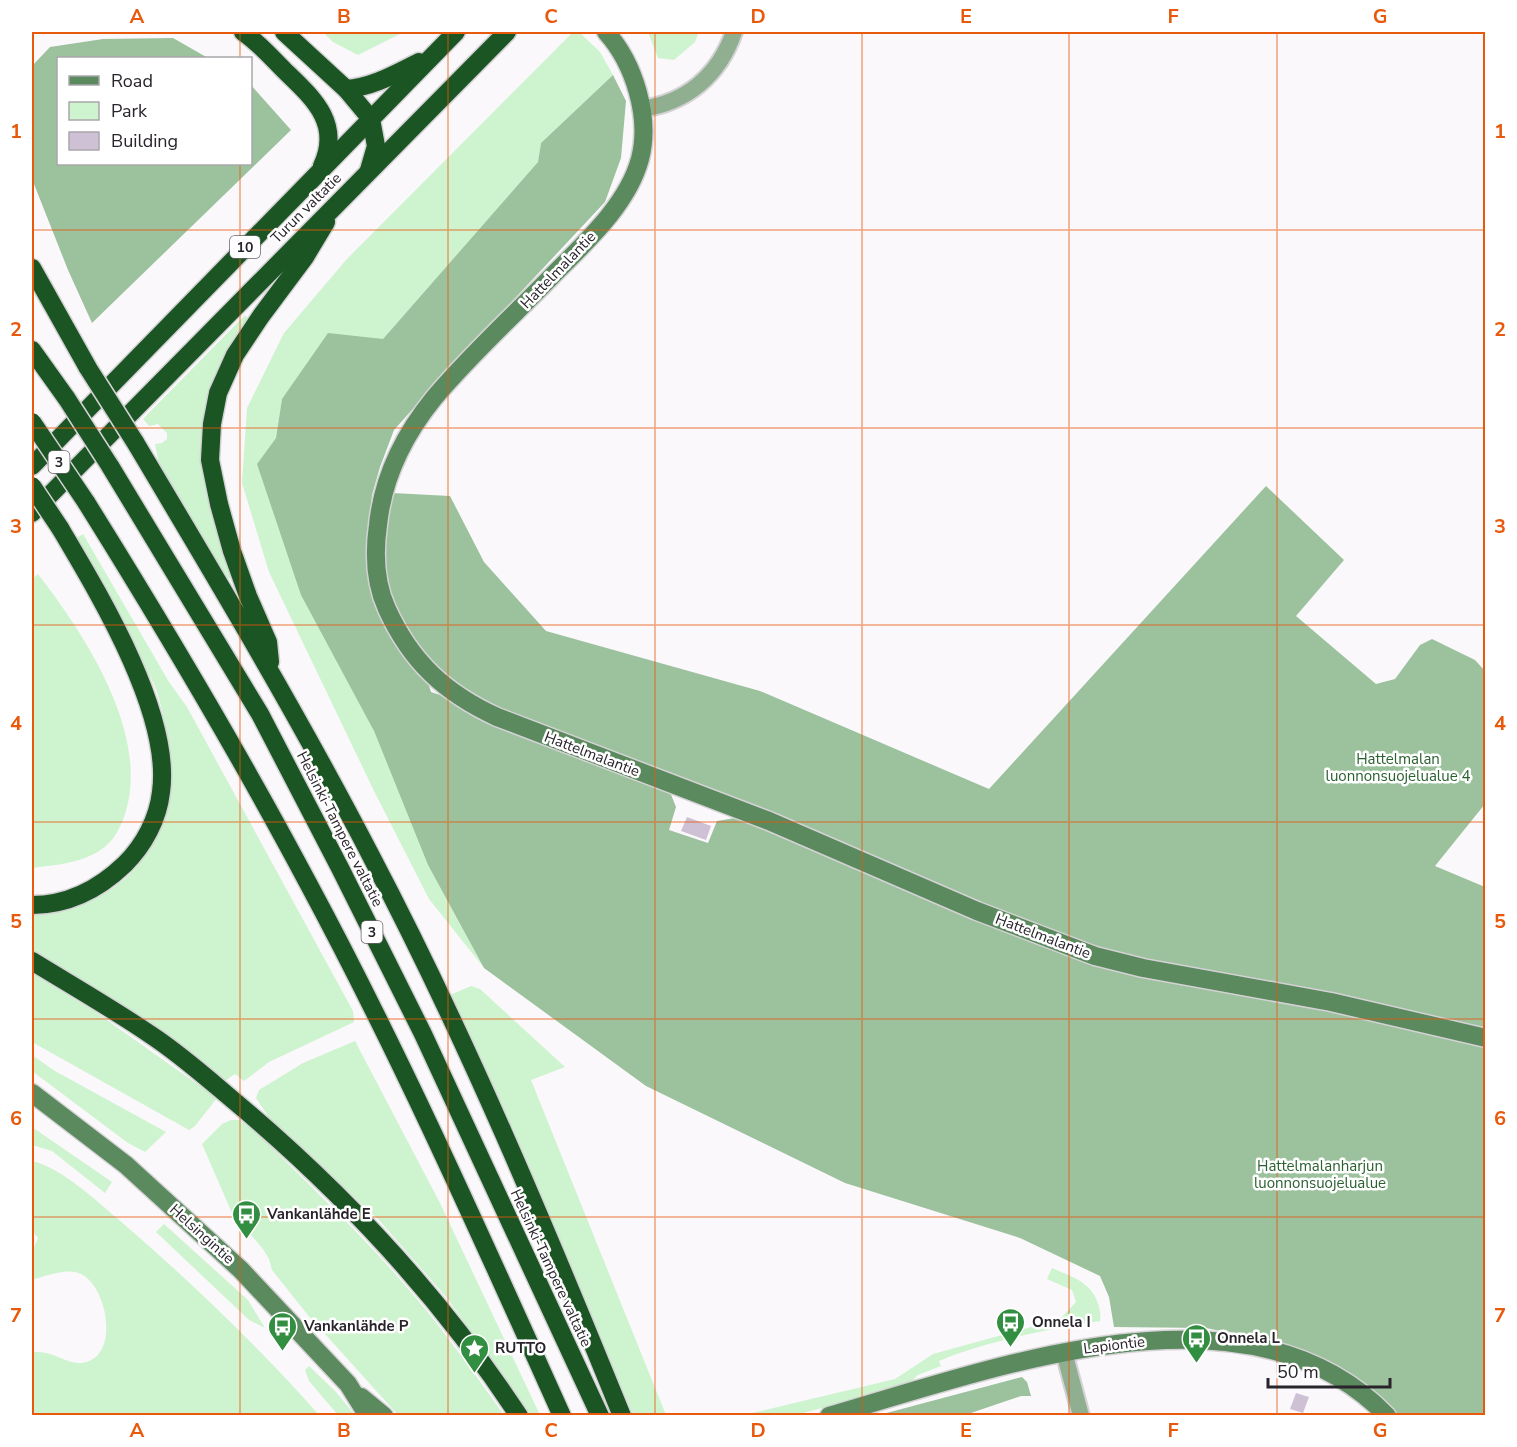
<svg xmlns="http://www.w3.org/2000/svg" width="1517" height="1447" viewBox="0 0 1517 1447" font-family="'Nunito Sans',sans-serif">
	<rect width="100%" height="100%" fill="#fbf8fc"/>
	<!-- green -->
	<g fill="#cef3cf">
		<polygon points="323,32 364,33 404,32 358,55 333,42"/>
		<polygon points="573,32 579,32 600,52 613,75 541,143 538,162 383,339 282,399 276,438 257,464 374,731 428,865 484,968 429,899 374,791 269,572 242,483 247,408 284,333 346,260"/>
		<polygon points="648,32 699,32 695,42 674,60 658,58"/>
		<polygon points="245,315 248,319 247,322 229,351 206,479 212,514 231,570 232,576 230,579 226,577 160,469 155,444 162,443 167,439 167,433 158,424 149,426 143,419"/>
		<path d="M83 534 169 682 187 707 353 1011 354 1022 269 1062 244 1081 235 1074 225 1081C163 1033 98 992 32 951V913C158 905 190 800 157 692 151 675 139 659 131 643 112 608 93 573 75 539Z"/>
		<path d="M38 574C85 635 149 732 126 811 120 830 112 845 94 854 75 864 53 865 32 868V579Z"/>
		<polygon points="32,973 94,1011 217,1098 195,1126 189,1130 32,1042"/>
		<polygon points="471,986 480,989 565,1067 531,1080 666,1415 633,1415 528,1164 450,995"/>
		<polygon points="355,1041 440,1203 540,1415 531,1415 447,1298 379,1220 270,1119 256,1098 259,1090 303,1063"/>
		<polygon points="32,1055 55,1071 166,1132 145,1152 128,1143 32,1071"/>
		<path d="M231 1120H239L254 1130C309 1185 367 1239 416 1298 448 1336 476 1376 504 1415H398L307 1314 272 1270 269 1259 263 1249 232 1213 202 1144 222 1124Z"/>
		<polygon points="32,1127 112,1182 105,1193 52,1151 32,1145"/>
		<path d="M32 1161C62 1168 94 1199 118 1219 189 1280 257 1345 319 1415H32V1352C38 1352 44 1352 50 1354 63 1358 76 1367 89 1361 119 1349 106 1286 81 1274 68 1267 45 1276 32 1280V1252L38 1238 32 1231Z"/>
		<polygon points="164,1224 248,1300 265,1328 249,1320 156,1232"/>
		<path d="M1052 1268C1072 1277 1093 1282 1099 1307 1100 1312 1101 1316 1100 1321 1048 1329 987 1341 939 1361L941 1366 918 1375 905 1387 795 1415 740 1416 895 1379 933 1354 1060 1319 1076 1302 1072 1290 1047 1279Z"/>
		<polygon points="309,1366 336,1392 355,1415 338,1415 309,1381 305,1370"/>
	</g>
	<!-- forest -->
	<g fill="#9bc19d">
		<polygon points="173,38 208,58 58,58 58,164 250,164 251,85 291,130 92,323 68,270 32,179 32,66 50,47 103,39"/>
		<polygon points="613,75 626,101 621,158 605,202 445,373 394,430 380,467 372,495 368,542 376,604 397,647 427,679 431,692 446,697 472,714 670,792 676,807 669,830 708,843 717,821 735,818 1031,942 1096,965 1356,1016 1485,1047 1485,1415 1398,1415 1391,1406 1329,1361 1264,1340 1206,1328 1114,1327 1109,1297 1100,1276 1020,1238 845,1183 646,1086 484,968 428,865 374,731 301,595 257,464 276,438 282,399 328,333 383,339 538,162 541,143"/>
		<path d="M1266 486 1344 560 1296 616 1376 684 1395 679 1420 645 1432 639 1475 660 1485 671V804L1435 866 1485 887V1031L1387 1006 1284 984 1176 967 1100 949 1036 926 756 808 512 715C488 704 462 691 442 673 411 645 387 602 383 561 381 539 388 515 392 493L450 496 484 562 546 631 760 691 989 789Z"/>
		<polygon points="1022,1377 1027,1382 1031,1396 1021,1396 965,1415 879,1415"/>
	</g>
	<!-- building -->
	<g fill="#cfc1d5">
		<polygon points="687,817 711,826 706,840 681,831"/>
		<polygon points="1296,1393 1309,1397 1303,1413 1290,1409"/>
	</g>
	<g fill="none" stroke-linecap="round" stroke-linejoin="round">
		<defs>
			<g id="street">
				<path d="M641 109C687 103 719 75 734 32"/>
				<polyline points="1064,1352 1081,1416"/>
			</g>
			<g id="secondary">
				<path d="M606 32C634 63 651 117 640 159 628 204 586 242 554 274 514 315 471 354 434 398 404 435 383 477 378 525 374 553 375 583 387 609 411 662 445 693 497 717L769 821 977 911 1095 956 1143 968 1331 1002 1486 1038"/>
				<polyline points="32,1093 126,1165 241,1270 348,1384 368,1416"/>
				<polyline points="361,1397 384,1416"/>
				<path d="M829 1416C993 1369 1247 1271 1387 1416"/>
			</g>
			<g id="highway">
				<path d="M243 32C259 43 271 57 284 70 313 98 342 123 322 166"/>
				<polyline points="284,32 346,89 371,119 376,146 369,170"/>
				<path d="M346 89C373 87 395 74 419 62"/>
				<polyline points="32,268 88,368"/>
				<polyline points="32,350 67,399"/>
				<path d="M135 442C216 578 298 715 371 856 466 1037 545 1226 622 1416"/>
				<polyline points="32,466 456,32"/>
				<polyline points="110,466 260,714 340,868 423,1034 600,1416"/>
				<path d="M86 502C164 627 239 753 308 883 401 1056 481 1236 562 1416"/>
				<polyline points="32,513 507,32"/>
				<polyline points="270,662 268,642 248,596 232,551 219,504 210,460 212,424 218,393 235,355 261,316 305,257 326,222"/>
				<path d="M32 905C68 905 99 889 125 864 144 845 158 819 161 792 172 714 99 594 60 528"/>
				<path d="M32 961C71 985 113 1009 151 1035 180 1054 207 1078 233 1100 343 1192 440 1296 519 1416"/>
			</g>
		</defs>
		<!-- street casing -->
		<use href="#street" stroke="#d5d2d6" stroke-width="20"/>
		<!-- secondary casing -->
		<use href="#secondary" stroke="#d5d2d6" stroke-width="21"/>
		<!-- highway casing -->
		<use href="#highway" stroke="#d5d2d6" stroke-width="21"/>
		<!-- street -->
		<use href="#street" stroke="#8faf90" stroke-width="16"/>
		<!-- secondary -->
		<use href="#secondary" stroke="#5a8a5d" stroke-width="18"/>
		<!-- highway -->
		<use href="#highway" stroke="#1a5523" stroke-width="18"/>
		<defs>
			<g id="highway-bridge">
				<polyline points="88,368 135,442"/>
				<polyline points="67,399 110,466"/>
				<polyline points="32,422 86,502"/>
				<polyline points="32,486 60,528"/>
			</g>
		</defs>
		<!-- highway-bridge casing -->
		<use href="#highway-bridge" stroke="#d5d2d6" stroke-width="21" stroke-linecap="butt"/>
		<!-- highway-bridge -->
		<use href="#highway-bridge" stroke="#1a5523" stroke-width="18"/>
	</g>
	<!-- grid -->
	<path fill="none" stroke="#e8590c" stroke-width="1.5" stroke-opacity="0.55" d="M240 32V58M448 32V1416M655 32V1416M862 32V1416M1069 32V1416M1277 32V1416M240 164V1416M32 230H1486M32 428H1486M32 625H1486M32 822H1486M32 1019H1486M32 1217H1486"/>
	<!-- icons -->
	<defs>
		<symbol id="bus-pin" viewBox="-11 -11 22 30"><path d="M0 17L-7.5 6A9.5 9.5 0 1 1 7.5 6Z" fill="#328e40" stroke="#fff"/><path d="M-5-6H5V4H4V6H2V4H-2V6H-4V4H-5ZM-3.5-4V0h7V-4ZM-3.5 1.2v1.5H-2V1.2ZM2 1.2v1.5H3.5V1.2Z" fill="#fff"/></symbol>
		<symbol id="sight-pin" viewBox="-11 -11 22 30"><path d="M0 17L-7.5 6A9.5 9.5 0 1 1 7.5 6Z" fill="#328e40" stroke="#fff"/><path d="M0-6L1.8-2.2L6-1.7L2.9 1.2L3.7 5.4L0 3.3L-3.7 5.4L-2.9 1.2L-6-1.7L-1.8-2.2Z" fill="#fff"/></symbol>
	</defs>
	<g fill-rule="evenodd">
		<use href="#bus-pin" x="230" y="1198" width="33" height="45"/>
		<use href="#bus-pin" x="994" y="1306" width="33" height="45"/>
		<use href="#bus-pin" x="266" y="1310" width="33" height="45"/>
		<use href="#bus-pin" x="1180" y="1322" width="33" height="45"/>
		<use href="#sight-pin" x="458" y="1332" width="33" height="45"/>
	</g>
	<g text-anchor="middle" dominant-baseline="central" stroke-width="5" stroke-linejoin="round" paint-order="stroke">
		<!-- shield labels -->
		<g fill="#fff" stroke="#69666b" stroke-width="1.5">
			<rect x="230" y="236" width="30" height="22" rx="4.5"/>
			<rect x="48.5" y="451" width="21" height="22" rx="4.5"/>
			<rect x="361.5" y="921" width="21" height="22" rx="4.5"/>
		</g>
		<g font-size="14" font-weight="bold" fill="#29242b">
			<text x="245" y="247">10</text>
			<text x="59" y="462">3</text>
			<text x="372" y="932">3</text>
		</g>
		<!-- street labels -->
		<g font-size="15" fill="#29242b" stroke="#fff">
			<text transform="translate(306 208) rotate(-45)">Turun valtatie</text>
			<text transform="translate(558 270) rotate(-46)">Hattelmalantie</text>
			<text transform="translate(592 754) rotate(21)">Hattelmalantie</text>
			<text transform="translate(340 829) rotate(63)">Helsinki-Tampere valtatie</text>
			<text transform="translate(1043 936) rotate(21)">Hattelmalantie</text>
			<text transform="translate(202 1234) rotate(42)">Helsingintie</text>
			<text transform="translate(551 1268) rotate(65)">Helsinki-Tampere valtatie</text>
			<text transform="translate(1114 1345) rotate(-7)">Lapiontie</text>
		</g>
		<!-- park labels -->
		<g font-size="15" fill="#2b6131" stroke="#fff">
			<text x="1398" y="759">Hattelmalan<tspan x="1398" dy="17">luonnonsuojelualue 4</tspan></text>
			<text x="1320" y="1166">Hattelmalanharjun<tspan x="1320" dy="17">luonnonsuojelualue</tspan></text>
		</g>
		<!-- poi labels -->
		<g font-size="15" font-weight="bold" fill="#29242b" stroke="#fff" text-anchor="start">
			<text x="267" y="1214">Vankanlähde E</text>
			<text x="1032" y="1322">Onnela I</text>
			<text x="304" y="1326">Vankanlähde P</text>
			<text x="1217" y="1338">Onnela L</text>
			<text x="495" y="1348">RUTTO</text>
		</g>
	</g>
	<!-- border -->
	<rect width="1517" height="1447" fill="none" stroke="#ffffff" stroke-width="66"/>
	<!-- legend -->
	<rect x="57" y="57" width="195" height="108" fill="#ffffff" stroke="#a9a7aa" stroke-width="1.5"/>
	<rect x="69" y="76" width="30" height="9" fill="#5a8a5d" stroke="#a9a7aa" stroke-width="1.5"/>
	<text x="111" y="87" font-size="18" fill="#29242b">Road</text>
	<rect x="69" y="102" width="30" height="18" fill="#cef3cf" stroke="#a9a7aa" stroke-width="1.5"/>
	<text x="111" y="117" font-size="18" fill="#29242b">Park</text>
	<rect x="69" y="132" width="30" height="18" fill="#cfc1d5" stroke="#a9a7aa" stroke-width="1.5"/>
	<text x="111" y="147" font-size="18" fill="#29242b">Building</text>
	<!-- scale -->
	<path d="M1268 1378v9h122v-9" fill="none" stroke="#29242b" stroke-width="3"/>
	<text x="1277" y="1378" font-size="18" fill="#29242b" stroke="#ffffff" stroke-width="4.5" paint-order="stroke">50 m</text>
	<rect x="33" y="33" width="1451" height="1381" fill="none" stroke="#e8590c" stroke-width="2"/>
	<g font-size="20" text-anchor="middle" font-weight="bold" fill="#e8590c">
		<text x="137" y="23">A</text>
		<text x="344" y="23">B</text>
		<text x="551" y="23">C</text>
		<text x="758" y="23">D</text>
		<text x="966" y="23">E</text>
		<text x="1173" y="23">F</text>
		<text x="1380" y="23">G</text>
		<text x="16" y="138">1</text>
		<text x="1500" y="138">1</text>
		<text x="16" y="336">2</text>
		<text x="1500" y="336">2</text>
		<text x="16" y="533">3</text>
		<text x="1500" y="533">3</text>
		<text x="16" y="730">4</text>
		<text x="1500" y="730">4</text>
		<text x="16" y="928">5</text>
		<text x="1500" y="928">5</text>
		<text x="16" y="1125">6</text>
		<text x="1500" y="1125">6</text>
		<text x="16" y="1322">7</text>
		<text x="1500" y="1322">7</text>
		<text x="137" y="1437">A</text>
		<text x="344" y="1437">B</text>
		<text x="551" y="1437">C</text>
		<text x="758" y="1437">D</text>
		<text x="966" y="1437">E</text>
		<text x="1173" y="1437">F</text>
		<text x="1380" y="1437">G</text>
	</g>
</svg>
